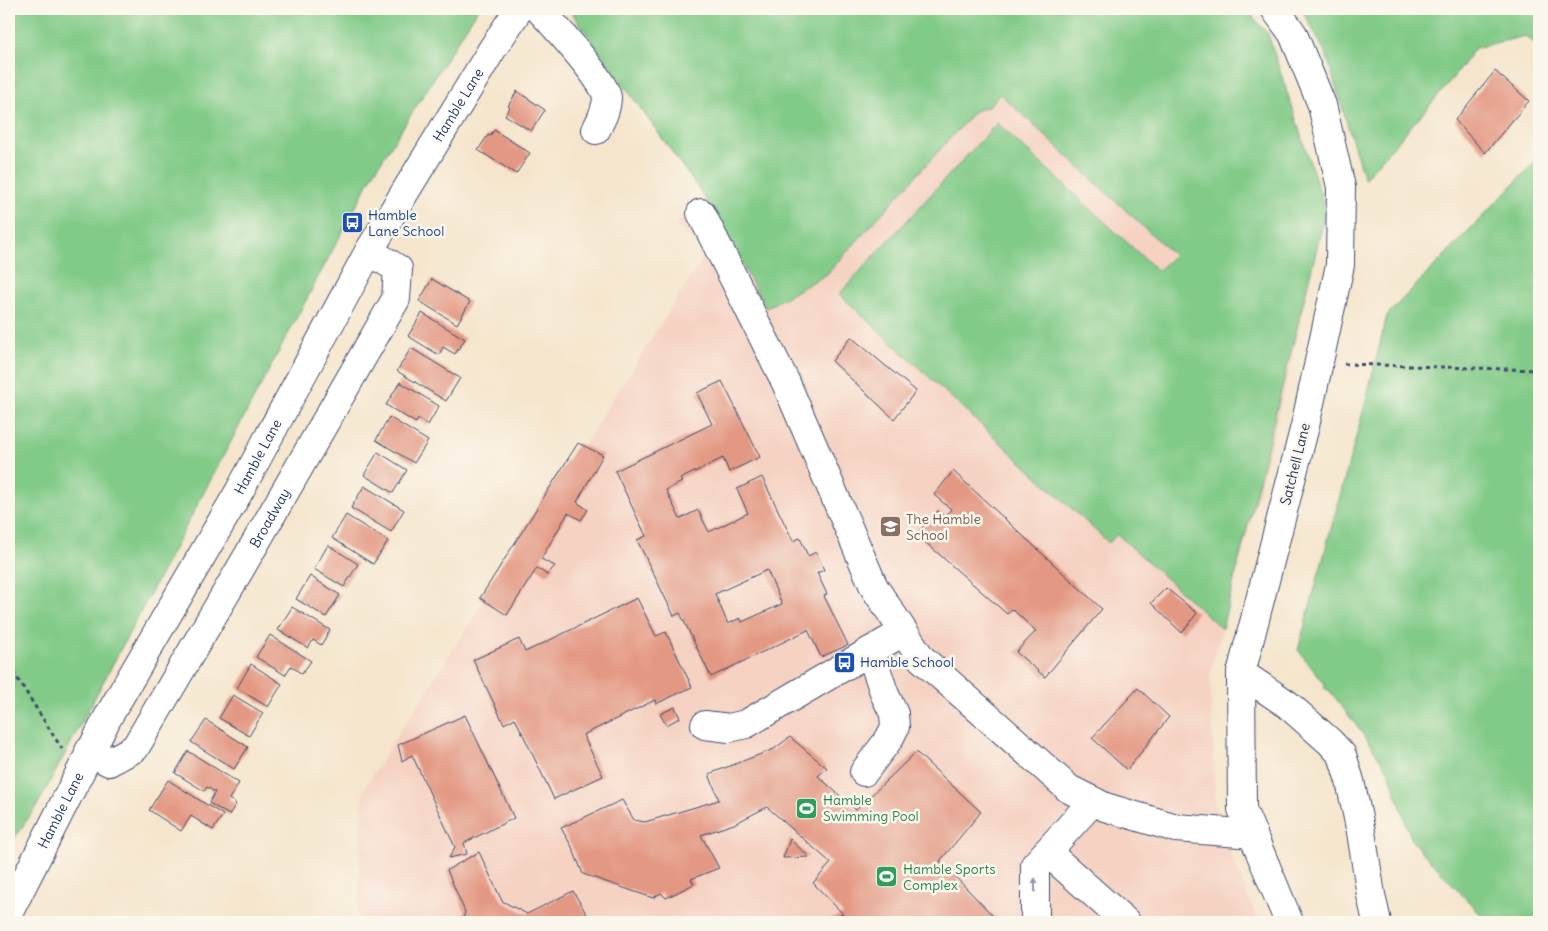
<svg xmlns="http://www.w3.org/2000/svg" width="1548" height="931" viewBox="0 0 1548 931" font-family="Delius,sans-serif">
	<rect width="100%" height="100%" fill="#fbf7ec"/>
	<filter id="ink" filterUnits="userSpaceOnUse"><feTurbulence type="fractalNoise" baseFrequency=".02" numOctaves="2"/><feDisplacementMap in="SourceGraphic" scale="10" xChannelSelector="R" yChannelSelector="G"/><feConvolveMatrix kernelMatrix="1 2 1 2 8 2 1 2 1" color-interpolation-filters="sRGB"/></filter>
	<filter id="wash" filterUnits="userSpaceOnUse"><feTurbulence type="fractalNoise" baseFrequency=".0096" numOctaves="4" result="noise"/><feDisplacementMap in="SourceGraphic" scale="20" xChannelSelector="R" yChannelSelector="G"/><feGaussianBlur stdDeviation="1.12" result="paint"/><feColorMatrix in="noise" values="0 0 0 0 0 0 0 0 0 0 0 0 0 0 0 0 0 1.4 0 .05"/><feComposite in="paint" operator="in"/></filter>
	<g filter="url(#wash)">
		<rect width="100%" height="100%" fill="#f5e5cc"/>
		<!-- built -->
		<polygon fill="#f5d2c2" points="569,9 1246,9 1268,34 1326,211 1277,424 1210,674 1216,819 1259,922 358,922 363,790 707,252 675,225 702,195"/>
		<!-- green -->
		<g fill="#81ca87" stroke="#4e7c72">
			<polygon points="9,9 478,9 372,176 65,754 38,804 9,846"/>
			<polygon points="569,9 1246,9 1268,34 1326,211 1222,629 1117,534 1109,543 839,294 997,123 1158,271 1174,255 1000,94 989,106 975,111 827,274 766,308 703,195"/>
			<polygon points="1302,9 1539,9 1539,47 1525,36 1475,48 1446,87 1364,179 1326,54"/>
			<polygon points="1539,158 1539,922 1488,922 1412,841 1389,772 1366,738 1330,691 1324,688 1325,685 1298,650 1365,404 1387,315"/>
		</g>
		<g id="blocks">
			<!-- building -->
			<g fill="#e39883" fill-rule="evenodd">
				<polygon points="1495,71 1529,101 1485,153 1455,120"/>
				<polygon points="517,91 545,110 531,131 505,115 510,107 508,106"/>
				<polygon points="494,130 530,153 516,174 478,150 488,135 490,136"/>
				<polygon points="432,279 470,302 457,324 419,301"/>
				<polygon points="422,313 465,339 455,354 443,347 439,355 408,336"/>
				<polygon points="851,337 916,391 894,419 832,361"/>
				<polygon points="411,348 460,378 446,401 397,371"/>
				<path d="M722 381 760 457 729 472 723 458 680 479 682 482 666 490 680 519 698 510 709 532 748 513 737 489 762 477 793 541 800 538 808 556 816 552 824 570 817 573 827 594 824 596 848 645 821 657 808 630 711 677 680 613 674 616 637 540 646 536 615 471 712 424 697 393ZM767 570 782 604 742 622 740 618 728 624 715 594Z"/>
				<polygon points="400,382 439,406 428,425 418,419 416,423 386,405"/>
				<polygon points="389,417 428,441 414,463 376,440"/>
				<polygon points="578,443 603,455 577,502 588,510 581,520 568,513 541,559 555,566 547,575 537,568 507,615 480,598"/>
				<polygon points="378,452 407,470 393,493 364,475"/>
				<polygon points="953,471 1102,609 1045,677 1016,652 1036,631 1012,609 1007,614 916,534 938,511 945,517 951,509 934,495"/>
				<polygon points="364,486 404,510 391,532 351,508"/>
				<polygon points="346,515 388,541 373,564 332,538"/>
				<polygon points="328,545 358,564 344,587 314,569"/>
				<polygon points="310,576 340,595 326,617 296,599"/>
				<polygon points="1166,588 1197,613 1182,633 1151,603"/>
				<polygon points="637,598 656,636 666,632 692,687 656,704 655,700 583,735 603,776 554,799 515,718 504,724 473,660 519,639 525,652"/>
				<polygon points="292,607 330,630 321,645 313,640 308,648 278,630"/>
				<polygon points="270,635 311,661 302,674 291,666 285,675 256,657"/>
				<polygon points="251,664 282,684 268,707 237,688"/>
				<polygon points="1138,688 1169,717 1127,770 1092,738"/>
				<polygon points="233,695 263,713 249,736 219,718"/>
				<polygon points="675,707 680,718 666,725 660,714"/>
				<polygon points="465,715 514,818 464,843 467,854 449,858 455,847 412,755 402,761 398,745"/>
				<polygon points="206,720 248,747 234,769 191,742"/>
				<polygon points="790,737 827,768 818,776 856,810 916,752 981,812 940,861 999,922 824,922 843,914 813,883 831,863 767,807 734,824 701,835 719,868 691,879 694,884 666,898 661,893 653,898 583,874 572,847 561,828 622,800 634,820 645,822 719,800 709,774 774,749"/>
				<polygon points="188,751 239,783 229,799 236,804 229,815 209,803 215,792 207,787 204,791 175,773"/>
				<polygon points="168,780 223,815 213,830 191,816 181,831 149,810"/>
				<polygon points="790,839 809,857 783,858"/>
				<polygon points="479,852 502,901 527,914 573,891 590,920 585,922 462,922 465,912 447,870"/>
			</g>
		</g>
	</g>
	<g filter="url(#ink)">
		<use href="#blocks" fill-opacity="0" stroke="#3c4a6e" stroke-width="1"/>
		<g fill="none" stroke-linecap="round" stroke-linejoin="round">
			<defs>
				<g id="minor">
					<path d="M539 9C552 23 606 82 607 97 607 109 601 120 596 130"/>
					<polyline points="1275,9 1293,34 1322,105 1341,187 1340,265 1305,426 1241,673 1242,809 1289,922"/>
					<polyline points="701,213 786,383 874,587 921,658 1069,789 1105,807 1176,828 1253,834"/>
					<polyline points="1241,673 1287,704 1330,742 1342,755 1350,781 1361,832 1371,895 1377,922"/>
					<polyline points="705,725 729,728 746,724 903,632"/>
					<path id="s1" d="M89 751 109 762 135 748 256 542 396 299 398 269 369 251"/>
					<polyline points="864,772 889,739 895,727 894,714 885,695 870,651"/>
					<polyline points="1047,852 1126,922"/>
					<polyline points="1035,922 1035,865 1093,801"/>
				</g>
				<g id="major">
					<path id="s2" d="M9 912 108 717 240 490 369 251 493 48 519 9"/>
				</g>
			</defs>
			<!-- minor casing -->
			<use href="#minor" stroke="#3c4a6e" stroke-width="30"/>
			<!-- major casing -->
			<use href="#major" stroke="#3c4a6e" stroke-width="30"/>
			<!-- path -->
			<g stroke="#3c4a6e" stroke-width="3" stroke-dasharray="4 4" stroke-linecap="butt">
				<polyline points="1344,364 1539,370"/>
				<polyline points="9,665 62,749"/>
			</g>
			<!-- minor -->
			<use href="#minor" stroke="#fff" stroke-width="28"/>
			<!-- major -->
			<use href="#major" stroke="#fff" stroke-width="28"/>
		</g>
		<!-- one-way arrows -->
		<defs><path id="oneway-solid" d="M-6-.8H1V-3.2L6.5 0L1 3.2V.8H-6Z" transform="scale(1.25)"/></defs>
		<use fill="#8d97ae" href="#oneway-solid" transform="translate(1035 885) rotate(-90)"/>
	</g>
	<!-- icons -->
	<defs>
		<symbol id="bus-square" viewBox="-11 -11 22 22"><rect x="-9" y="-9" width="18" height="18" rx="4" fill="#1a4fb4" stroke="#fbf7ec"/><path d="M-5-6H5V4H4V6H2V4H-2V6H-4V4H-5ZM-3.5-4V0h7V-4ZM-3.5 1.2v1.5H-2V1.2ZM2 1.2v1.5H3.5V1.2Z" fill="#fff"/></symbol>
		<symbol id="school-square" viewBox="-11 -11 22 22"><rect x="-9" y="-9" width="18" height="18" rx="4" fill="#8d6e63" stroke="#fbf7ec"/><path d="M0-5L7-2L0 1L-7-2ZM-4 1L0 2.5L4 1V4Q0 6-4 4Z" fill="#fff"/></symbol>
		<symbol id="stadium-square" viewBox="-11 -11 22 22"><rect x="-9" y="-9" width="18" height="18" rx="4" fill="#2e9e5b" stroke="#fbf7ec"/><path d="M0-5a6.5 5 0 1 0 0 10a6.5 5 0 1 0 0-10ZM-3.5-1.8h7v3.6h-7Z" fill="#fff"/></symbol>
	</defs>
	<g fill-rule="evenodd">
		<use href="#bus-square" x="340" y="210" width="25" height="25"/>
		<use href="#school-square" x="878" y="514" width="25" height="25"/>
		<use href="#bus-square" x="832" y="650" width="25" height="25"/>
		<use href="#stadium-square" x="794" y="796" width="25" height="25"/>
		<use href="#stadium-square" x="874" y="864" width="25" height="25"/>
	</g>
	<g text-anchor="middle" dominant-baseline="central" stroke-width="5" stroke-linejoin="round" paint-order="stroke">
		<!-- street labels -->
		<g font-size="14" fill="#1b2f5e" stroke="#fbf7ec">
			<text stroke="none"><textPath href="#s2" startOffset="924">Hamble Lane</textPath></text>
			<text stroke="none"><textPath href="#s2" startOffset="519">Hamble Lane</textPath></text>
			<text transform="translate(1295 464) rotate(-76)">Satchell Lane</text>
			<text stroke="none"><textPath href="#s1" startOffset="319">Broadway</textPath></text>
			<text stroke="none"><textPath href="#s2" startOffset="114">Hamble Lane</textPath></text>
		</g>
		<!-- transit labels -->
		<g font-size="14" fill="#164399" stroke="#fbf7ec" text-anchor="start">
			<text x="368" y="215">Hamble<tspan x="368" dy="16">Lane School</tspan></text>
			<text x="860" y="662">Hamble School</text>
		</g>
		<!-- education labels -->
		<g font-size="14" fill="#785e54" stroke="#fbf7ec" text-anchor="start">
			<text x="906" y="519">The Hamble<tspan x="906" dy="16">School</tspan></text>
		</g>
		<!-- leisure labels -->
		<g font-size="14" fill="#27864d" stroke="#fbf7ec" text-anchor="start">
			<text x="823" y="800">Hamble<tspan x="823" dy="16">Swimming Pool</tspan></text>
			<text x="903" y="869">Hamble Sports<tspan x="903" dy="16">Complex</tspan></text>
		</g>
	</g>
	<!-- margin -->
	<rect width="1548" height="931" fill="none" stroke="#fbf7ec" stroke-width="30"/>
</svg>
